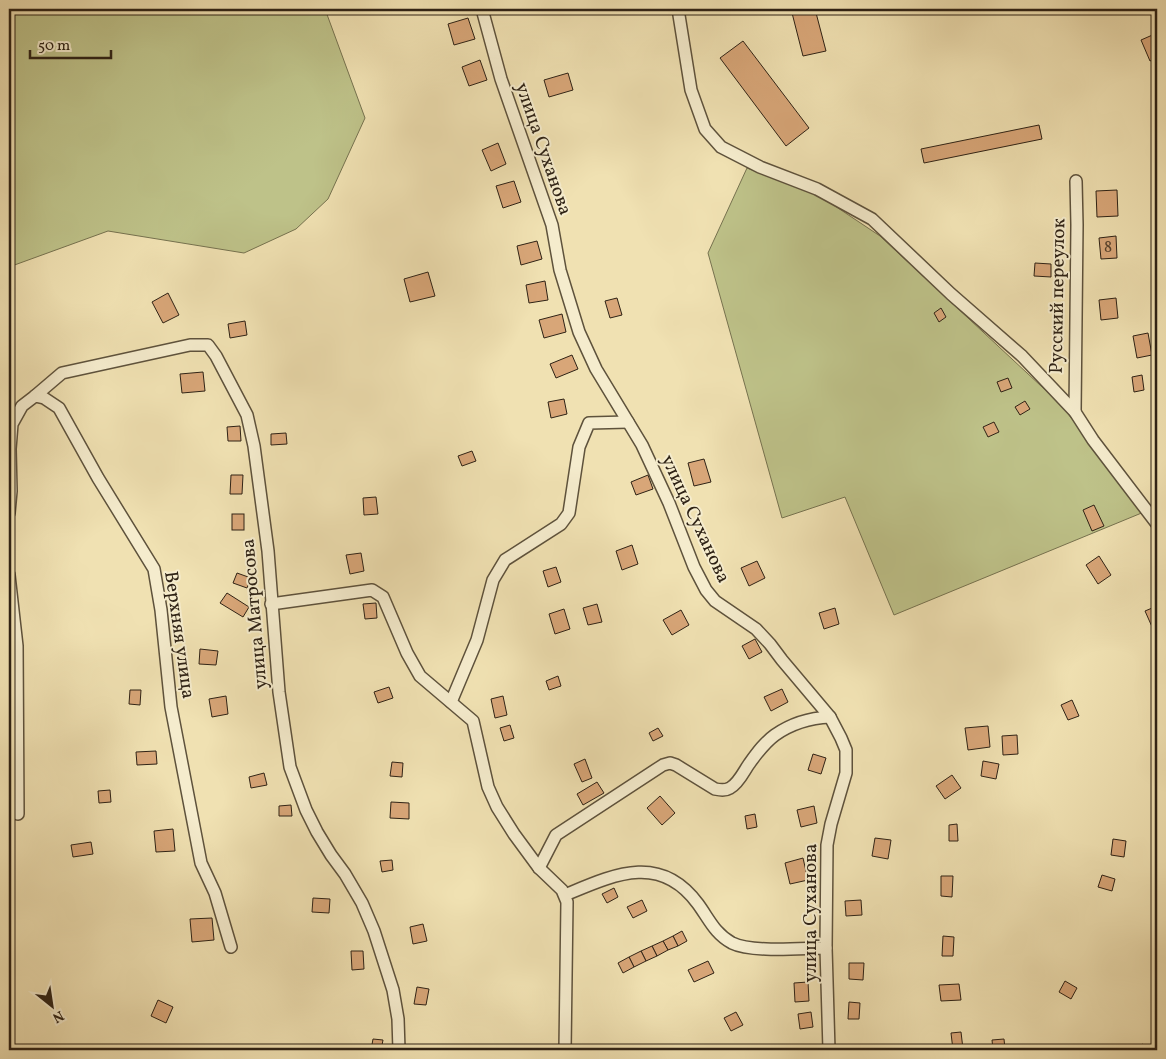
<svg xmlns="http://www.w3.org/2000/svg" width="1166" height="1059" viewBox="0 0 1166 1059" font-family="Vollkorn,serif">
	<rect width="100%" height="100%" fill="#f0e1b2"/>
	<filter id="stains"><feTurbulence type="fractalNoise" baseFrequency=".004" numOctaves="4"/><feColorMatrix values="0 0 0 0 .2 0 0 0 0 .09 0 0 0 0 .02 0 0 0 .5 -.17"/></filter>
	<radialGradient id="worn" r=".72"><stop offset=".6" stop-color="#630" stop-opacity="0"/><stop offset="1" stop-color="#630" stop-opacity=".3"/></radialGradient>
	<!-- green -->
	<g fill="#bec289" stroke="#76724f">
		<polygon points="9,9 325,9 365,118 328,199 296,229 244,253 108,231 9,267"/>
		<polygon points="747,168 817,194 880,236 1071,414 1144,512 894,615 845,497 782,518 708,253"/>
	</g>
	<!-- building -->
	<g fill="#d8a678" stroke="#2e2215">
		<polygon points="791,9 815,9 826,51 803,56"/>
		<polygon points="468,18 475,39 454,45 448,24"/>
		<polygon points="1157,33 1157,58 1150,61 1141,40"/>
		<polygon points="743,41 809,128 786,146 720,58"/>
		<polygon points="480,60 487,80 469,86 462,67"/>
		<polygon points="568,73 573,90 549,97 544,80"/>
		<polygon points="1039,125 1042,139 924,163 921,149"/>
		<polygon points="498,143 506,164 491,171 482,150"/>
		<polygon points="514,181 521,202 503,208 496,186"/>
		<polygon points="1117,190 1118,216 1097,217 1096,191"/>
		<polygon points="1116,236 1117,258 1101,259 1099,238"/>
		<polygon points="537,241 542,259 521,265 517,246"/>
		<polygon points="1035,263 1051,264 1051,277 1034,276"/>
		<polygon points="428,272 435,296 410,302 404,279"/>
		<polygon points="545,281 548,300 529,303 526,285"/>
		<polygon points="168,293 179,315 163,323 152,302"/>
		<polygon points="617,298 622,315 610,318 605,301"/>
		<polygon points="1116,298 1118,318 1101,320 1099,300"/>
		<polygon points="941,308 946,317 939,322 934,313"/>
		<polygon points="562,314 566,332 544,338 539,320"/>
		<polygon points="245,321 247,335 230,338 228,324"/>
		<polygon points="1148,333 1152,355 1137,358 1133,336"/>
		<polygon points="572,355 578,369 556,378 550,364"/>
		<polygon points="203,372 205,391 182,393 180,374"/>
		<polygon points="1142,375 1144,390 1134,392 1132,377"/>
		<polygon points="1008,378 1012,388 1001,392 997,382"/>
		<polygon points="564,399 567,414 551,418 548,402"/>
		<polygon points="1025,401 1030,409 1020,415 1015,407"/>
		<polygon points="994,422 999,432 988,437 983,427"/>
		<polygon points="240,426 241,441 228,441 227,427"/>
		<polygon points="286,433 287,444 271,445 271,434"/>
		<polygon points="472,451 476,461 462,466 458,456"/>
		<polygon points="704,459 711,482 694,486 688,463"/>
		<polygon points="231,475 243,475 242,494 230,494"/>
		<polygon points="648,475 653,489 636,495 631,482"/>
		<polygon points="376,497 378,514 364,515 363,498"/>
		<polygon points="1094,505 1104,526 1092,531 1083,510"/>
		<rect x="232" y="514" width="12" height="16"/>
		<polygon points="632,545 638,564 622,570 616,551"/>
		<polygon points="361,553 364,571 350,574 346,555"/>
		<polygon points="1099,556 1111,575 1098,584 1086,565"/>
		<polygon points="757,561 765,578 749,586 741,568"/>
		<polygon points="556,567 561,582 548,587 543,571"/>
		<polygon points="237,573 251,578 247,588 233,583"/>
		<polygon points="227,593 249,607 243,617 220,603"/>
		<polygon points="376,603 377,618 365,619 363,604"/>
		<polygon points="597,604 602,622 588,625 583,608"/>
		<polygon points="1157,606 1157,627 1153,629 1145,611"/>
		<polygon points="835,608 839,624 824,629 819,613"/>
		<polygon points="564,609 570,629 555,634 549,614"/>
		<polygon points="681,610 689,625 672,635 663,620"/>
		<polygon points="755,639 762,652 749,659 742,646"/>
		<polygon points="200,649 218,651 216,665 199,664"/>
		<polygon points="558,676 561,686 549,690 546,681"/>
		<polygon points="389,687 393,698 378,703 374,692"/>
		<polygon points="782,689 788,702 771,711 764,697"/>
		<polygon points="130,690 141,690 140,705 129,704"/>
		<polygon points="226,696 228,714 212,717 209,699"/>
		<polygon points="503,696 507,715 495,718 491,699"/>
		<polygon points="1072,700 1079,716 1068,720 1061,705"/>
		<polygon points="510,725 514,738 504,741 500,728"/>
		<polygon points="988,726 990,747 968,750 965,728"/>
		<polygon points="658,728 663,736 653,741 649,733"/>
		<polygon points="1017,735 1018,754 1003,755 1002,736"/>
		<polygon points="156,751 157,764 137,765 136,752"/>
		<polygon points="813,754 826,758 821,774 808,770"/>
		<polygon points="585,759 592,778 582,782 574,764"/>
		<polygon points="983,761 999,764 996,779 981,776"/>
		<polygon points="392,762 403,763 402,777 390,776"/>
		<polygon points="264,773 267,785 251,788 249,777"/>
		<polygon points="952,775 961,788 945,799 936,786"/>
		<polygon points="597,782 604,793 583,805 577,794"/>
		<polygon points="110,790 111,802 99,803 98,791"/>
		<polygon points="660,796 675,813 662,825 647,808"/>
		<polygon points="391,802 409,803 409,819 390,818"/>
		<polygon points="291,805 292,816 279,816 279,806"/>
		<polygon points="814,806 817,823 801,827 797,810"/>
		<polygon points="755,814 757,827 747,829 745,816"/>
		<polygon points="957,824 958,841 949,841 949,825"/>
		<polygon points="173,829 175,851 156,852 154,831"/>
		<polygon points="875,838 891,840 888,859 872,856"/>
		<polygon points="1113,839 1126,841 1124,857 1111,855"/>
		<polygon points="91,842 93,854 73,857 71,845"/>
		<polygon points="803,858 808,880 790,884 785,863"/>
		<polygon points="392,860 393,870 382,872 380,861"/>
		<polygon points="1102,875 1115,879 1112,891 1098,887"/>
		<polygon points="941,876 953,876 952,897 941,896"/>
		<polygon points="614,888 618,897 607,903 602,894"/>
		<polygon points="313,898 330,899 329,913 312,912"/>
		<polygon points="642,900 647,911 633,918 627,907"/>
		<polygon points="861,900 862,915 846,916 845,901"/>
		<polygon points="212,918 214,940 192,942 190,919"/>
		<polygon points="423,924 427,941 413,944 410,927"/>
		<polygon points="682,931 687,941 678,946 673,936"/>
		<polygon points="673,936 678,946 668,950 663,941"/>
		<polygon points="943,936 954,937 953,956 942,956"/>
		<polygon points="663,941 668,950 657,956 652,946"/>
		<polygon points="652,946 657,956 646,961 641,951"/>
		<polygon points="351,951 363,951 364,969 352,970"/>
		<polygon points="641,951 646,961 634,967 629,957"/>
		<polygon points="629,957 634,967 623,973 618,963"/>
		<polygon points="708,961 714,973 694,982 688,970"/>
		<polygon points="849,963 864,963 863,980 849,979"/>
		<polygon points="1065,981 1077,988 1071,999 1059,992"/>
		<polygon points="808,982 809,1001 795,1002 794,983"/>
		<polygon points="959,984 961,1000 941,1001 939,985"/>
		<polygon points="417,987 429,989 426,1005 414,1004"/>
		<polygon points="1157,993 1157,1011 1152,1010"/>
		<polygon points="158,1000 173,1007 166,1023 151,1016"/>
		<polygon points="849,1002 860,1003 859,1019 848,1019"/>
		<polygon points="736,1012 743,1025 731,1031 724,1018"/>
		<polygon points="811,1012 813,1027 800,1029 798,1014"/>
		<polygon points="961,1032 963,1049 953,1050 951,1033"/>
		<polygon points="373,1039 383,1040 381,1050 371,1050"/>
		<polygon points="1004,1039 1005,1049 993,1050 992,1040"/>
		<polygon points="1142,1044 1153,1050 1139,1050"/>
	</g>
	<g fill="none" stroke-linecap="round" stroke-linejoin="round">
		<defs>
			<g id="minor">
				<polyline points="482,9 501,79 552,225 560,270 579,332 596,369 642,445 669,503 694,567 706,590 715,601 756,629 770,644 782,660 830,717 841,738 846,750 846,773 831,824 827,845 826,948 829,1050"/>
				<polyline points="678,9 691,90 705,129 721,147 760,167 817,189 872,219 951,294 1022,356 1075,412 1093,440 1157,524"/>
				<polyline points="35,396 62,373 190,345 208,345 216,356 247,415 254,446 268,551 279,692 290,767 306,810 317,832 331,855 345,874 362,903 374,931 393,990 398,1019 399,1050"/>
				<polyline points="1075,412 1077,225 1076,181"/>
				<polyline points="9,513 11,491 10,449 12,424 22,406 35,396 44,398 59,408 98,478 154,569 161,610 171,707 201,863 215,893 231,947"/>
				<polyline points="9,575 17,646 18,814"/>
				<polyline points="271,604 372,590 383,597 407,653 420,676 473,721 488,787 497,807 514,834 539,868 562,890 567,902 565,1050"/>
				<polyline points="451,702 477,640 493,580 505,560 561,524 569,513 579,447 589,423 628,422"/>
				<path d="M539 868 556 835 663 765 670 763 676 765 715 789C720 790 725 791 730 788 739 783 744 771 749 764 757 753 764 743 775 735 792 723 809 718 830 717"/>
				<path d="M565 895C613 875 660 852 698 904 709 919 715 934 732 943 752 953 803 948 826 948"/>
			</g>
		</defs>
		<!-- minor casing -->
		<use href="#minor" stroke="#5e523c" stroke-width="14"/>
		<!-- minor -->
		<use href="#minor" stroke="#f5eccd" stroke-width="11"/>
	</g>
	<g text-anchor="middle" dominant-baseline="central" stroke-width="4" stroke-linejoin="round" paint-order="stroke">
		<!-- number labels -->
		<g font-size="16" fill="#58432e">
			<text x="1108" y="248">8</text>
		</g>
		<!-- street labels -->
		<g font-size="19" fill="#2e2215" stroke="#f5eccd">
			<text transform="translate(543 149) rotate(71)">улица Суханова</text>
			<text transform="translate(1058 296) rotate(-89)">Русский переулок</text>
			<text transform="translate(695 519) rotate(65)">улица Суханова</text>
			<text transform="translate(255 614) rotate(-95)">улица Матросова</text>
			<text transform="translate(179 635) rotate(82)">Верхняя улица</text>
			<text transform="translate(811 913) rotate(-90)">улица Суханова</text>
		</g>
	</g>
	<!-- margin -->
	<rect width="1166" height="1059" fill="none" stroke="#f0e1b2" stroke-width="30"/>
	<rect x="10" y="10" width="1146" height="1039" fill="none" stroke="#2e2215" stroke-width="2.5"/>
	<rect x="15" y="15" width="1136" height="1029" fill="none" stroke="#2e2215"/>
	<!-- north arrow -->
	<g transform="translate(52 1006) rotate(150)" stroke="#f5eccd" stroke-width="4" paint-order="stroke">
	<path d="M0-4L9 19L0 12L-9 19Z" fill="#2e2215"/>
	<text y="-8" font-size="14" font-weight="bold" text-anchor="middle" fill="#2e2215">N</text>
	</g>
	<!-- scale -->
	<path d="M30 50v8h81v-8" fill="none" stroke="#2e2215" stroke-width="2.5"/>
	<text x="38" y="50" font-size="15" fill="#2e2215" stroke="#f5eccd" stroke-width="4" paint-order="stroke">50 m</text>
	<rect width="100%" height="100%" filter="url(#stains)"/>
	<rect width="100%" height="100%" fill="url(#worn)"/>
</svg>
